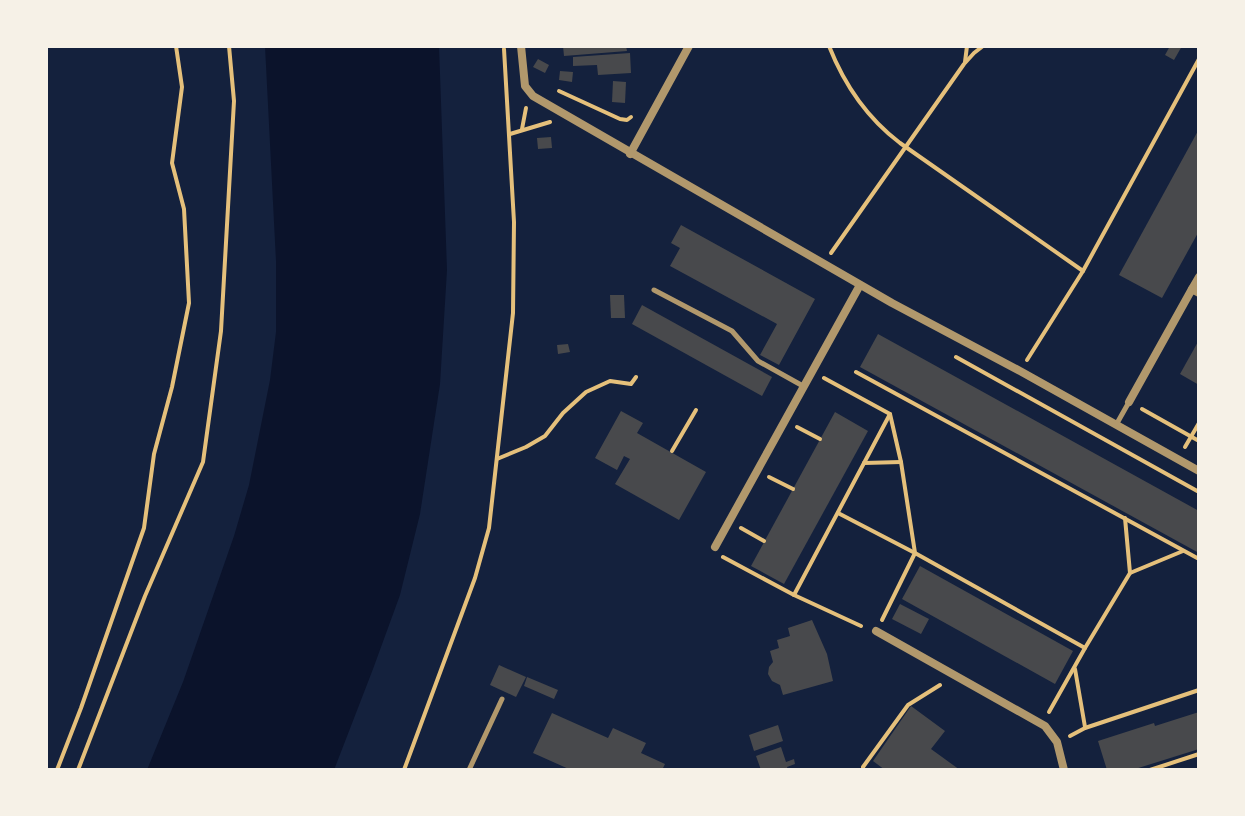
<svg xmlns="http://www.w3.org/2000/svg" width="1245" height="816" viewBox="0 0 1245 816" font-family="Arial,sans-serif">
	<rect width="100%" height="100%" fill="#14213d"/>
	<!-- water -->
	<polygon fill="#0b132b" points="265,46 439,46 447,270 440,384 420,514 400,595 373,669 334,770 147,770 183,682 234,536 249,485 270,380 276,332 276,261"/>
	<!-- building -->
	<g fill="#48494c">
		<polygon points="563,46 626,46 627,51 564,56"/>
		<polygon points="1170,46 1182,46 1174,60 1165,55"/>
		<polygon points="630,53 631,73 598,75 597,65 573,66 573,57"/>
		<polygon points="538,59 549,65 545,73 533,67"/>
		<polygon points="560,71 573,72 572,82 559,80"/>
		<polygon points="613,81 626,82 625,103 612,102"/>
		<polygon points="1199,129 1199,231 1162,298 1119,275"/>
		<polygon points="551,137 552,148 538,149 537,138"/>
		<polygon points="681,225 815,299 779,365 760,355 777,324 670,266 680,248 671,243"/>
		<polygon points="610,295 624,295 625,318 611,318"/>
		<polygon points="642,305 772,377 762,396 632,324"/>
		<polygon points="878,334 1199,511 1199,553 860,367"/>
		<polygon points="1199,340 1199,385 1180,374"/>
		<polygon points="568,344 570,352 558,354 557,345"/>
		<polygon points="621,411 643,423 637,433 706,472 679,520 615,484 630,459 624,456 617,470 595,458"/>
		<polygon points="835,412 868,431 784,584 751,566"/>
		<polygon points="920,566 1073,651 1055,684 902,599"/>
		<polygon points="900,604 929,619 921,634 892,619"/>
		<polygon points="812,620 827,654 833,681 783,695 780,685 772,681 768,674 769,667 773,662 770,651 779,648 777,640 790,636 788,628"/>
		<polygon points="499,665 526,677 516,697 490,685"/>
		<polygon points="527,677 558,690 554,699 524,686"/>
		<polygon points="911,706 945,731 931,749 960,770 885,770 873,761"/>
		<polygon points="1199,712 1199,749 1132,770 1107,770 1098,741 1154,723 1155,726"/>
		<polygon points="552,713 608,738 613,728 646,743 641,753 665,764 662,770 571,770 533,753"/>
		<polygon points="778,725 783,741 754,751 749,735"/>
		<polygon points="781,747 786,762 794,759 795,764 787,767 788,770 761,770 756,756"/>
	</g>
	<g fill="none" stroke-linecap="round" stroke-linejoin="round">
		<!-- path -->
		<g stroke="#e5c07b" stroke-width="4">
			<path d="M829 46C844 84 867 118 900 143L1083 271 1199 59"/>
			<polyline points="965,62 967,46"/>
			<polyline points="559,91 620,119 627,120 631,117"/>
			<polyline points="522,129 526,108"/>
			<polyline points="510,134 550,122"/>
			<polyline points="831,253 964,64 974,53 983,46"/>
			<polyline points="956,357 1199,492"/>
			<polyline points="1027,360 1083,271"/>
			<polyline points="856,372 1199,559"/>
			<polyline points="824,378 890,414 901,462 915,553 1085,648 1130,573 1125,518"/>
			<polyline points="1142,409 1199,441"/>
			<polyline points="797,427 820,439"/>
			<polyline points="1185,447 1199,423"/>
			<polyline points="672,451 696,410"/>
			<polyline points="497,459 526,447 545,436 563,413 586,392 610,381 631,384 636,377"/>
			<polyline points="864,463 901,462"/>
			<polyline points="769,477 793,489"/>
			<polyline points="838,513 915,553 882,620"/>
			<polyline points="741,528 764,541"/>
			<polyline points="723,557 794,595 861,626"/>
			<polyline points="1130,573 1183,551"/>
			<polyline points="794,595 890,414"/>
			<polyline points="1075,669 1085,727"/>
			<polyline points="1049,712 1085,648"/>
			<polyline points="1070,736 1085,728 1199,690"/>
			<polyline points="57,770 81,708 144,528 154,454 172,387 189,303 184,209 172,163 182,87 176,46"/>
			<polyline points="78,770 145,596 203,462 221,331 234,101 229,46"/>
			<polyline points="404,770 475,578 489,528 513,313 514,222 504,49"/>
			<polyline points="863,770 863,767 908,705 940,685"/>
			<polyline points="1150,770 1199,754"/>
		</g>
		<!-- service -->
		<g stroke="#b1986c" stroke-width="5">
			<polyline points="654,290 732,331 758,361 803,386"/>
			<polyline points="1116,425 1129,402"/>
			<polyline points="469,770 502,699"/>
		</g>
		<!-- minor -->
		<g stroke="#b1986c" stroke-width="8">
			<polyline points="521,46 525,86 533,96 892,303 1020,371 1199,471"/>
			<polyline points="630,154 689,46"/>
			<polyline points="1192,289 1199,277"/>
			<polyline points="1129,402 1192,289 1199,293"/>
			<polyline points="715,547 860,285"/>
			<polyline points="876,631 1045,726 1057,742 1064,770"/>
		</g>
	</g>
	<!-- border -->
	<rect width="1245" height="816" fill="none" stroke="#f6f1e7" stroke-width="96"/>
</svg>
